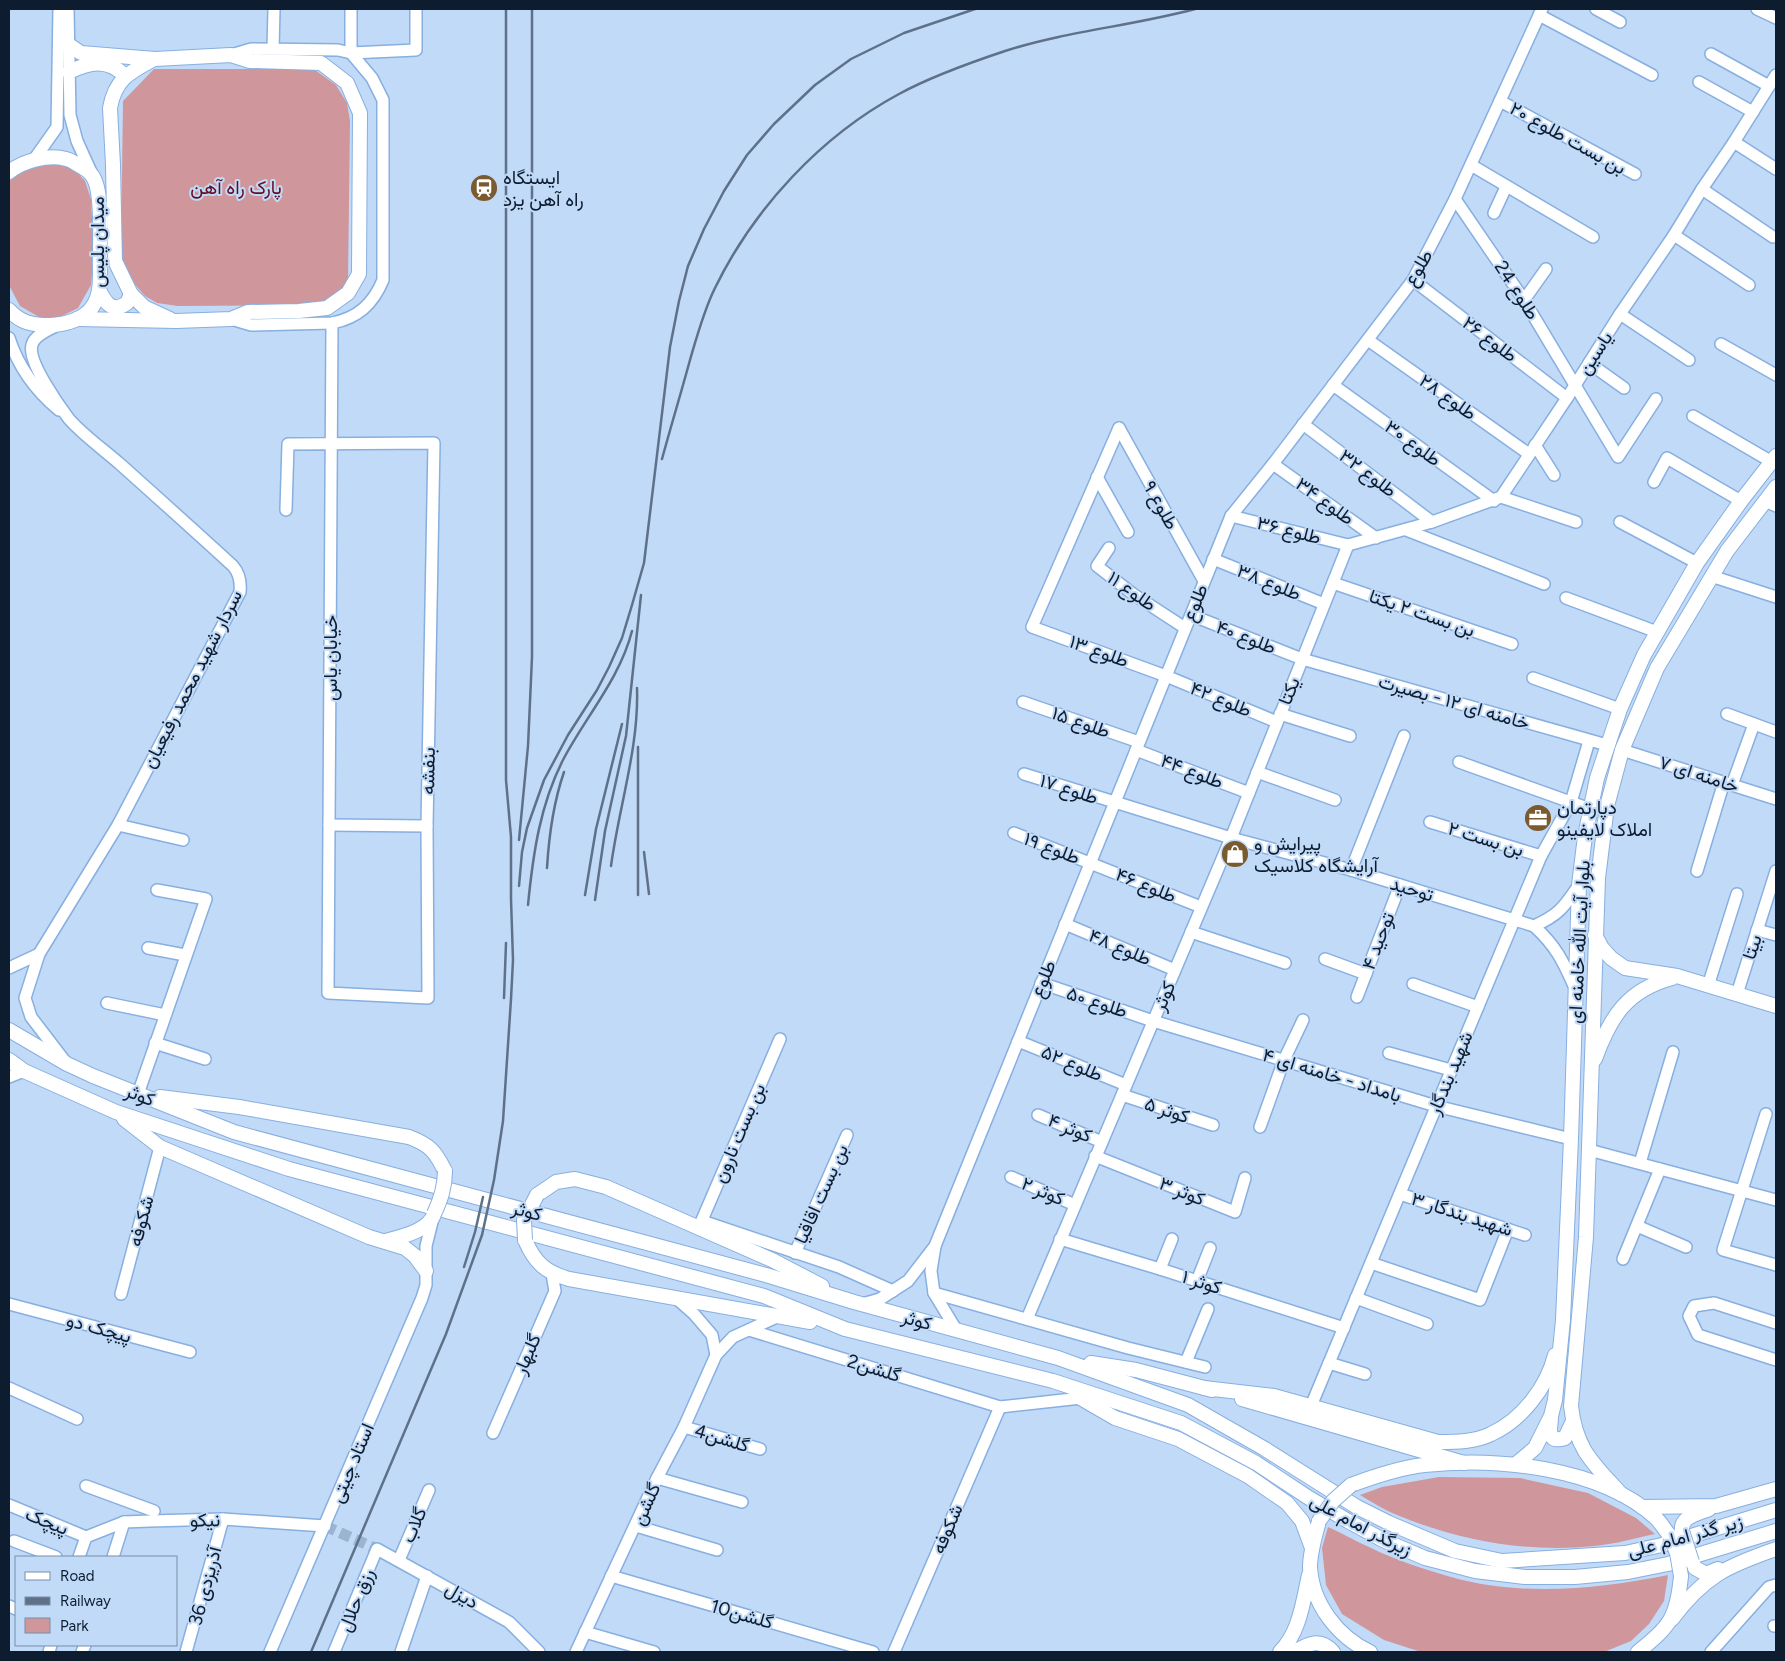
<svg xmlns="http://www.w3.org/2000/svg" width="1785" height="1661" viewBox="0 0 1785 1661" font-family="Figtree,Vazirmatn,sans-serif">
	<rect width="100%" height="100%" fill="#c1daf8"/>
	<!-- green -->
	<g fill="#cf979b">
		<path d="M154 69H298L315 70 336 85 347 103 350 121 348 281C335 299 327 303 305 305L178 306 157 303 145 296 124 272 121 253 123 101Z"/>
		<polygon points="51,161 71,166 85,181 91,199 92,219 94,252 91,285 78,308 60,317 39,317 20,306 10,287 9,181 22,172"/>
		<path d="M1439 1477 1520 1478 1588 1493 1636 1518 1655 1534C1636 1538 1615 1544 1595 1546 1527 1553 1460 1541 1397 1515 1384 1510 1372 1502 1360 1495L1382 1487Z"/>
		<path d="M1328 1527C1342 1533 1355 1541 1369 1547 1395 1560 1424 1569 1451 1577 1521 1597 1598 1589 1668 1575L1664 1601 1649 1624 1631 1641 1604 1652H1421L1384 1640 1342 1614 1326 1585 1322 1548Z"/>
	</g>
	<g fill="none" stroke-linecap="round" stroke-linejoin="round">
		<!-- minor-tunnel -->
		<polyline stroke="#9db4d0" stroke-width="11" stroke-dasharray="11 5.5" stroke-linecap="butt" points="325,1526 377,1549"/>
		<defs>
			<g id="minor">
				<polyline points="68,9 70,115 77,141 91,172"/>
				<polyline points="351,9 351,53 416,50 416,9"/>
				<polyline points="1596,9 1620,22"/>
				<polyline points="1757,9 1776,18"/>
				<polyline points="1539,15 1652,75"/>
				<polyline points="273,49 274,9"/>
				<polyline points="1711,54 1769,86"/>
				<polyline points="1699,82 1753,112"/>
				<polyline points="1500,101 1635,174"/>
				<polyline points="1734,142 1776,169"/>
				<polyline points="33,161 57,127 59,9"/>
				<polyline points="1471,165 1593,237"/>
				<polyline points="1702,189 1773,237"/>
				<polyline points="1455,199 1524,300 1618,457 1656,399"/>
				<polyline points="1494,213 1506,187"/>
				<polyline points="1674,235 1749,285"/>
				<polyline points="1413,280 1567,398"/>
				<polyline points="1524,300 1546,269"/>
				<polyline points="1620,314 1689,360"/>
				<path d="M231 319 251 325 332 323C358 318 373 304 383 280V100L372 78 351 53 338 50 251 49 231 55"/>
				<path d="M58 325C50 329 34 335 32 345 27 361 59 406 69 419 83 435 104 450 120 464 158 498 196 532 233 566 240 574 241 582 240 592L118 825 39 954 25 998 31 1017 64 1060"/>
				<path d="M9 338C18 366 36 391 59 410"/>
				<polyline points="1368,340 1529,454"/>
				<polyline points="1721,344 1776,375"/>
				<polyline points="1589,363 1624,388"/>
				<polyline points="1333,385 1494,501"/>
				<polyline points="1693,416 1772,462"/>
				<polyline points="1303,424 1432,522"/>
				<polyline points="1119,428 1032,627 1166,676 1277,722"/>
				<polyline points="1119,428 1204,581"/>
				<polyline points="1535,445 1554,475"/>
				<polyline points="1273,464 1376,538"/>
				<polyline points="1097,477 1128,532"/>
				<polyline points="1654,482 1667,458 1741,501"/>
				<polyline points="1501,497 1576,522"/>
				<polyline points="1765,501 1776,506"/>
				<polyline points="286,510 288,444 434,443 427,826 428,998 328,993 332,323"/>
				<polyline points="1231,516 1348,545 1432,522 1501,497 1567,398 1620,314 1674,235 1702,189 1734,142 1776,75"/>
				<polyline points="1620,522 1697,563"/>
				<polyline points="1406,530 1544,584"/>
				<polyline points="1109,548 1097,566 1133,594 1185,628"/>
				<polyline points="1213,559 1324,604"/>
				<polyline points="1711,576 1776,597"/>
				<polyline points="1333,583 1512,644"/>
				<polyline points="1566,598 1657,632"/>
				<polyline points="1191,615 1302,659 1607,745"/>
				<polyline points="1533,678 1620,709"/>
				<polyline points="1023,702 1139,742"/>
				<polyline points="1280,714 1350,736"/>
				<polyline points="1727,714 1776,732"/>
				<polyline points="1136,750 1249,793"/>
				<polyline points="1622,750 1776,799"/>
				<polyline points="1459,762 1590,809"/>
				<polyline points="1257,772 1335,800"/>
				<path d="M1024 774 1231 838 1351 870 1534 926C1559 915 1564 907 1579 885"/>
				<polyline points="1732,785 1754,724"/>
				<polyline points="1430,822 1541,856"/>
				<polyline points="118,825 183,840"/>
				<polyline points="329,825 427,826"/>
				<polyline points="1014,833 1201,907"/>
				<polyline points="1351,870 1404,736"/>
				<polyline points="1697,871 1724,782"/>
				<polyline points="1065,924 1175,970"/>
				<path d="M1534 926C1556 946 1563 961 1575 988"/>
				<polyline points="1757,930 1776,935"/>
				<polyline points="1191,932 1285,963"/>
				<polyline points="148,948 185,955"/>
				<polyline points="1325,959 1366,974"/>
				<polyline points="9,968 39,954"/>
				<polyline points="1041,983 1153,1021 1436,1106 1571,1139"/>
				<polyline points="1413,984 1478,1007"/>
				<polyline points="1708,986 1737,894"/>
				<polyline points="1737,994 1776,871"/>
				<polyline points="1357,997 1400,885"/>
				<polyline points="107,1003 165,1015"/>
				<polyline points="1018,1041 1126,1085"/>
				<polyline points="155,1043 205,1059"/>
				<polyline points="1389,1053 1451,1070"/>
				<polyline points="9,1077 24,1071"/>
				<polyline points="138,1094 206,899 157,890"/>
				<polyline points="1122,1095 1213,1125"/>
				<polyline points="1766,1114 1723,1250 1776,1265"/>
				<polyline points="1038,1115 1102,1142"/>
				<polyline points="1260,1127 1284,1060 1303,1020"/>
				<polyline points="1589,1150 1776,1200"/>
				<polyline points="1095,1156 1235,1212 1245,1178"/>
				<polyline points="1640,1163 1673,1052"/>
				<polyline points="1011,1177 1075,1205"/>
				<polyline points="1400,1194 1525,1235"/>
				<polyline points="702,1221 839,1267 893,1291"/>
				<polyline points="1637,1226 1686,1247"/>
				<polyline points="699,1227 780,1039"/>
				<polyline points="1060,1239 1160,1269 1344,1328"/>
				<polyline points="935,1246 1231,516 1273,464 1413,280 1455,199 1542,9"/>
				<polyline points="795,1253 847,1135"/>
				<polyline points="1623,1259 1660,1169"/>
				<polyline points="1371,1263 1480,1300 1508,1229"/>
				<polyline points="1160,1269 1172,1239"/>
				<polyline points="1197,1281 1210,1248"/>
				<polyline points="934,1293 1128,1348 1205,1367"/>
				<polyline points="121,1294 160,1147"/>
				<polyline points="1356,1298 1427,1324"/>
				<polyline points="677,1299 694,1314 712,1335 716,1355"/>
				<polyline points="9,1304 190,1352"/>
				<polyline points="862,1304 880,1299 908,1281 935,1246 931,1271 934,1293 957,1331"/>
				<polyline points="1027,1319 1231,838 1348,545"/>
				<polyline points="1776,1323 1714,1303 1694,1306 1689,1316 1698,1335 1776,1360"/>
				<polyline points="749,1330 1000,1407 1081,1398"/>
				<polyline points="1186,1362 1208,1309"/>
				<polyline points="1329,1363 1365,1374"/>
				<polyline points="9,1388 77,1419"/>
				<polyline points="1311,1406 1541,856 1571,802 1589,741"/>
				<polyline points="684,1427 760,1449"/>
				<polyline points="493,1433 555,1291 552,1274"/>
				<polyline points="657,1478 742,1502"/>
				<polyline points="86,1486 154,1511"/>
				<polyline points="9,1505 86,1537"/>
				<polyline points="636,1526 717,1550"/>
				<polyline points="86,1537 124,1522 150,1521 223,1519 325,1526"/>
				<polyline points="14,1541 56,1557"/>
				<polyline points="79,1557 86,1537"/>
				<polyline points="113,1557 124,1522"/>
				<polyline points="399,1560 429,1490"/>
				<polyline points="611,1576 873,1652"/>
				<polyline points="9,1606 16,1609"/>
				<polyline points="1774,1626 1776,1626"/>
				<polyline points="585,1632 654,1652"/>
				<polyline points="49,1652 51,1645"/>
				<polyline points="82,1652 85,1645"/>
				<polyline points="186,1652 223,1519"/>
				<polyline points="270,1652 422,1298 426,1285 426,1246 433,1218"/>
				<polyline points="334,1652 377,1549 509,1622 539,1652"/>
				<polyline points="401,1652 427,1576"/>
				<polyline points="576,1652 657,1478 684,1427 716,1355 733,1337 779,1316"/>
				<polyline points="894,1652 1000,1407"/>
				<polyline points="1711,1652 1769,1587 1776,1585"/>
			</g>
			<g id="major">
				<polyline points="69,45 81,53 155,59 231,55 250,61 321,63 347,83 360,113 359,274 348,293 327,308 299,311 248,312 231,319 176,321 77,319"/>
				<path d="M69 72C89 62 108 58 125 76"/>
				<path d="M9 172C23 161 48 154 66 159 71 160 75 163 80 166 87 170 92 173 95 181 102 197 100 235 100 253 99 270 103 291 93 306 85 319 65 325 50 325 32 325 21 323 9 310"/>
				<path d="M99 290C105 302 112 314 127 303L131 294 115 261 113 165 110 108C115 79 130 72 154 59"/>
				<polyline points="131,294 144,307 170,319"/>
				<polyline points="1595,935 1602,948 1611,958 1625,968 1677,976 1776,1006"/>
				<polyline points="9,1030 67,1064 93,1076 234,1132 766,1275 854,1302 1058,1358 1188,1405 1265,1449 1357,1507 1389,1523 1455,1551 1502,1561 1625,1553 1662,1545 1776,1510"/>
				<path d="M1595 1059C1610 1017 1627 990 1672 978"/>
				<polyline points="9,1060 24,1071 116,1112 289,1169 764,1296 845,1329 1053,1381 1181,1423 1256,1463 1309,1498 1348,1521 1383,1540 1425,1558 1475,1571 1525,1577 1575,1577 1628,1572 1668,1564 1776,1531"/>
				<path d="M160 1097 239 1107 409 1137C430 1145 435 1151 445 1171"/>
				<polyline points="124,1119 160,1147 369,1237 405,1248 415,1256 426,1271"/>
				<polyline points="537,1195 556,1182 575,1179 606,1187 772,1260 822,1286"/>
				<path d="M525 1240C535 1263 545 1272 569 1279L810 1322"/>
				<path d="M385 1241C400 1237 429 1231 434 1214"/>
				<polyline points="1091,1363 1136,1370 1212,1390"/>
				<path d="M1204 1388 1274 1396 1438 1442C1456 1442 1475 1442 1491 1434 1522 1420 1547 1387 1555 1355"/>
				<polyline points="1077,1396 1115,1418 1178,1439 1248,1476 1287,1503 1302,1521 1312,1548"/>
				<polyline points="1242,1399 1464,1463"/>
				<path d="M1551 1420C1549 1433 1549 1443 1565 1438L1573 1421"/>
				<polyline points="1516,1464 1535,1448 1551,1416 1555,1400 1563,1320 1571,1139 1579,885 1585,836 1597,778 1620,709 1644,655 1697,563 1741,501 1776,456"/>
				<path d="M1351 1485C1375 1476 1399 1468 1424 1465 1496 1457 1600 1467 1656 1518 1661 1523 1665 1530 1670 1536"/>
				<path d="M1621 1494C1593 1463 1576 1450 1571 1406L1586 1237 1598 878 1607 806 1622 750 1657 668 1727 551 1776 487"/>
				<polyline points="1642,1507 1716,1506 1776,1489"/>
				<path d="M1319 1521C1315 1536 1310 1552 1310 1567 1312 1604 1338 1637 1370 1652"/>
				<path d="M1682 1531C1680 1517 1697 1514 1709 1509"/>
				<polyline points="1692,1562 1695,1568 1706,1574 1718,1569"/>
				<path d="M1672 1619C1704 1576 1727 1566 1776 1549"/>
				<path d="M1280 1652C1300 1632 1303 1601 1309 1575"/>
				<path d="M1294 1652C1308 1644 1320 1637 1333 1652"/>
				<path d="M1638 1652C1670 1626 1677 1618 1681 1576"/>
			</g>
		</defs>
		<!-- minor casing -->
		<use href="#minor" stroke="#87afe0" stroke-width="14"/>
		<!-- major casing -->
		<use href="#major" stroke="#87afe0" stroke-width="16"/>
		<!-- minor -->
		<use href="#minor" stroke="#fff" stroke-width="11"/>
		<!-- major -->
		<use href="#major" stroke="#fff" stroke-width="14"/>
		<!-- rail -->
		<g stroke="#5e7189" stroke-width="2.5">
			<path d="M662 459C671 426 681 393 690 360 697 336 704 310 715 288 754 208 821 136 899 94 932 76 969 63 1005 51 1067 31 1132 26 1195 9"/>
			<polyline points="519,840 528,746 532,657 532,9"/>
			<polyline points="644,852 649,894"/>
			<path d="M611 866C619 806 639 748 637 688"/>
			<path d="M547 868C549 834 553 804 564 772"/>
			<polyline points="519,886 522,852 527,828 544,780 568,735 597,690 609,667 622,638 632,605 644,563 670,347 679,301 688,266 704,229 724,191 747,155 774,124 815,85 851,59 904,33 975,9"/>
			<polyline points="585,895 596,829 622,724"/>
			<polyline points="638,895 638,747"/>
			<polyline points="595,900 605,831 626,736 641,595"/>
			<path d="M528 905C533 854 540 804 564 758 587 715 620 678 632 631"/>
			<polyline points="504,998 506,943"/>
			<polyline points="464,1267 475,1232 483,1197"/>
			<polyline points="311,1652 446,1334 482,1235 494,1180 503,1121 511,999 513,960 511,899 511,837 506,780 506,9"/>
		</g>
		<defs>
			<g id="major-bridge">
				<path d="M434 1214C441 1199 445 1187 445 1171"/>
				<polyline points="525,1240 524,1220 537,1195"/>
				<polyline points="1319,1521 1333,1501 1351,1485"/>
				<polyline points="1682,1531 1692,1562"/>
				<polyline points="1670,1536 1677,1553 1681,1576"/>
			</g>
		</defs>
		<!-- major-bridge casing -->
		<use href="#major-bridge" stroke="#87afe0" stroke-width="16" stroke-linecap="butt"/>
		<!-- major-bridge -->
		<use href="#major-bridge" stroke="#fff" stroke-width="14"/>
	</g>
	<!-- icons -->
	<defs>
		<symbol id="station-disc" viewBox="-11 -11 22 22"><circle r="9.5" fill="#7a5b30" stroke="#c1daf8"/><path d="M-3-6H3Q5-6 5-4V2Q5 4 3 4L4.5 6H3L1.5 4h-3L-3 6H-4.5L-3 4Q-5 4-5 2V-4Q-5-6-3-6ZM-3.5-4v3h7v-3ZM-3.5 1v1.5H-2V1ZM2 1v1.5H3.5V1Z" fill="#fff"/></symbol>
		<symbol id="office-disc" viewBox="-11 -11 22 22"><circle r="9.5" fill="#7a5b30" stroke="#c1daf8"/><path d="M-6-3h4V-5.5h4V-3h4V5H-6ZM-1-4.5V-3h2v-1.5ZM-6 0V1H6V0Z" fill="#fff"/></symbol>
		<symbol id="shop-disc" viewBox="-11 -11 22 22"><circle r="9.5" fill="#7a5b30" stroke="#c1daf8"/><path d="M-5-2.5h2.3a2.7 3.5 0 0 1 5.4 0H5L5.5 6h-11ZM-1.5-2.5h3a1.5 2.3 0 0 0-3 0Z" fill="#fff"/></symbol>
	</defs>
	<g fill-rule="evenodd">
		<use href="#station-disc" x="468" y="172" width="32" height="32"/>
		<use href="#office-disc" x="1522" y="802" width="32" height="32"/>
		<use href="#shop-disc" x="1219" y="838" width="32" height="32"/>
	</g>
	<g text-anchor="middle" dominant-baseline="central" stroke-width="4" stroke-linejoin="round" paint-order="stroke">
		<!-- street labels -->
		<g font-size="19" fill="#0d1c2e" stroke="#c1daf8">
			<text transform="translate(1568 138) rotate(29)">بن بست طلوع ۲۰</text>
			<text transform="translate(97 242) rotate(-90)">میدان پلیس</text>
			<text transform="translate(1418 268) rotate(-60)">طلوع</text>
			<text transform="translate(1517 290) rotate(57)">طلوع 24</text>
			<text transform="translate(1490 339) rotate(37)">طلوع ۲۶</text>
			<text transform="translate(1595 353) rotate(-57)">یاسین</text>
			<text transform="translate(1448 397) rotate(35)">طلوع ۲۸</text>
			<text transform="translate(1413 443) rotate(36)">طلوع ۳۰</text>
			<text transform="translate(1368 473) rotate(37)">طلوع ۳۲</text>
			<text transform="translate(1325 501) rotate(36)">طلوع ۳۴</text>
			<text transform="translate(1161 505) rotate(61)">طلوع ۹</text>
			<text transform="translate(1289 530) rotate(14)">طلوع ۳۶</text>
			<text transform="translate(1269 582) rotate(22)">طلوع ۳۸</text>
			<text transform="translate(1132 591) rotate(35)">طلوع ۱۱</text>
			<text transform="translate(1195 603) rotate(-68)">طلوع</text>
			<text transform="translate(1422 613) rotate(19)">بن بست ۲ یکتا</text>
			<text transform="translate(1246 637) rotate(21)">طلوع ۴۰</text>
			<text transform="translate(1099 651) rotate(20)">طلوع ۱۳</text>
			<text transform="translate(330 658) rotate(-90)">خیابان یاس</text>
			<text transform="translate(192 679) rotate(-63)">سردار شهید محمد رفیعیان</text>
			<text transform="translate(1289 691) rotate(-68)">یکتا</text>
			<text transform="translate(1221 699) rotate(22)">طلوع ۴۲</text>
			<text transform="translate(1454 702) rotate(16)">خامنه ای ۱۲ - بصیرت</text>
			<text transform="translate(1081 722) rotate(19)">طلوع ۱۵</text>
			<text transform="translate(428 771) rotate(-89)">بنفشه</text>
			<text transform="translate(1192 771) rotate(21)">طلوع ۴۴</text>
			<text transform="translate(1699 774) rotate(18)">خامنه ای ۷</text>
			<text transform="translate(1069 789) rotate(18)">طلوع ۱۷</text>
			<text transform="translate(1486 839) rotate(17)">بن بست ۲</text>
			<text transform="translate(1052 848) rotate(21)">طلوع ۱۹</text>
			<text transform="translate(1146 885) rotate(22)">طلوع ۴۶</text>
			<text transform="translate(1412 889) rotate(17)">توحید</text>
			<text transform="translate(1378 941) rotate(-69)">توحید ۴</text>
			<text transform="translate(1579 942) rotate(-87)">بلوار آیت الله خامنه ای</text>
			<text transform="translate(1120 947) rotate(23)">طلوع ۴۸</text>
			<text transform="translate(1752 947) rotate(-72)">بیتا</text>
			<text transform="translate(1043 979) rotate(-68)">طلوع</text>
			<text transform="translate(1164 996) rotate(-67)">کوثر</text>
			<text transform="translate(1097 1002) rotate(18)">طلوع ۵۰</text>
			<text transform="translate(1072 1063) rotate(23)">طلوع ۵۲</text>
			<text transform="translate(1450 1073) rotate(-67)">شهید بندگار</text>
			<text transform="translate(1332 1075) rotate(17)">بامداد - خامنه ای ۴</text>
			<text transform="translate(140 1095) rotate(21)">کوثر</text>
			<text transform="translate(1167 1110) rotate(18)">کوثر ۵</text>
			<text transform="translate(1070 1128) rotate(23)">کوثر ۴</text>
			<text transform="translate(739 1133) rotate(-67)">بن بست نارون</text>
			<text transform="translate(1043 1191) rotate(23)">کوثر ۲</text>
			<text transform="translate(1182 1191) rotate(22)">کوثر ۳</text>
			<text transform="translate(821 1194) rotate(-66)">بن بست اقاقیا</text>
			<text transform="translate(527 1211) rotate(15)">کوثر</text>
			<text transform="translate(1462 1214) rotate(18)">شهید بندگار ۳</text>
			<text transform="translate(141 1221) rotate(-75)">شکوفه</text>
			<text transform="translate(1202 1282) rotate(18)">کوثر ۱</text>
			<text transform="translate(917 1320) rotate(16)">کوثر</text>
			<text transform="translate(99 1328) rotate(15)">پیچک دو</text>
			<text transform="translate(527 1354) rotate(-67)">گلبهار</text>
			<text transform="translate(874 1368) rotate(17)">گلشن2</text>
			<text transform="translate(722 1438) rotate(17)">گلشن4</text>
			<text transform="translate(352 1463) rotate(-67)">استاد چیتی</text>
			<text transform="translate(646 1504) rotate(-66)">گلشن</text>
			<text transform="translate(205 1520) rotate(-1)">نیکو</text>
			<text transform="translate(47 1521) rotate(22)">پیچک</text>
			<text transform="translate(414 1525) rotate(-67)">گلاب</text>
			<text transform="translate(1361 1525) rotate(28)">زیرگذر امام علی</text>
			<text transform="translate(947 1529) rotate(-67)">شکوفه</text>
			<text transform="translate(1685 1536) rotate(-15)">زیر گذر امام علی</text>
			<text transform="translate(205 1586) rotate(-75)">آذریزدی 36</text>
			<text transform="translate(462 1595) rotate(30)">دیزل</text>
			<text transform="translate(356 1600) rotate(-68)">رزق حلال</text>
			<text transform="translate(742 1614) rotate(16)">گلشن10</text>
		</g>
		<!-- poi labels -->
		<g font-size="19" fill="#0d1c2e" stroke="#c1daf8" text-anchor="start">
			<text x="503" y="177">ایستگاه<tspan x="503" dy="22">راه آهن یزد</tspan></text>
			<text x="1557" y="807">دپارتمان<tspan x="1557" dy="22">املاک لایفینو</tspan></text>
			<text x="1254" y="843">پیرایش و<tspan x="1254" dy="22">آرایشگاه کلاسیک</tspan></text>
		</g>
		<!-- park labels -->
		<g font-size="19" fill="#610a20" stroke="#c1daf8">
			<text x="236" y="187">پارک راه آهن</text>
		</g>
	</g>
	<!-- border -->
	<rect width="1785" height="1661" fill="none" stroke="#0d1c2e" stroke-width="20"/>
	<!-- legend -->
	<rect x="15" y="1556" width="162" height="90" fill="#c1daf8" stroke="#798ea7"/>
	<rect x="25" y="1572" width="25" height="8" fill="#ffffff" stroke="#798ea7"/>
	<text x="60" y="1581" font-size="15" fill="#0d1c2e">Road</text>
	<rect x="25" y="1597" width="25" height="8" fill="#5e7189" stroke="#798ea7"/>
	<text x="60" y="1606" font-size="15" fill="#0d1c2e">Railway</text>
	<rect x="25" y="1618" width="25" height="15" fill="#cf979b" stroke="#798ea7"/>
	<text x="60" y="1631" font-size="15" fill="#0d1c2e">Park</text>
</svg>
